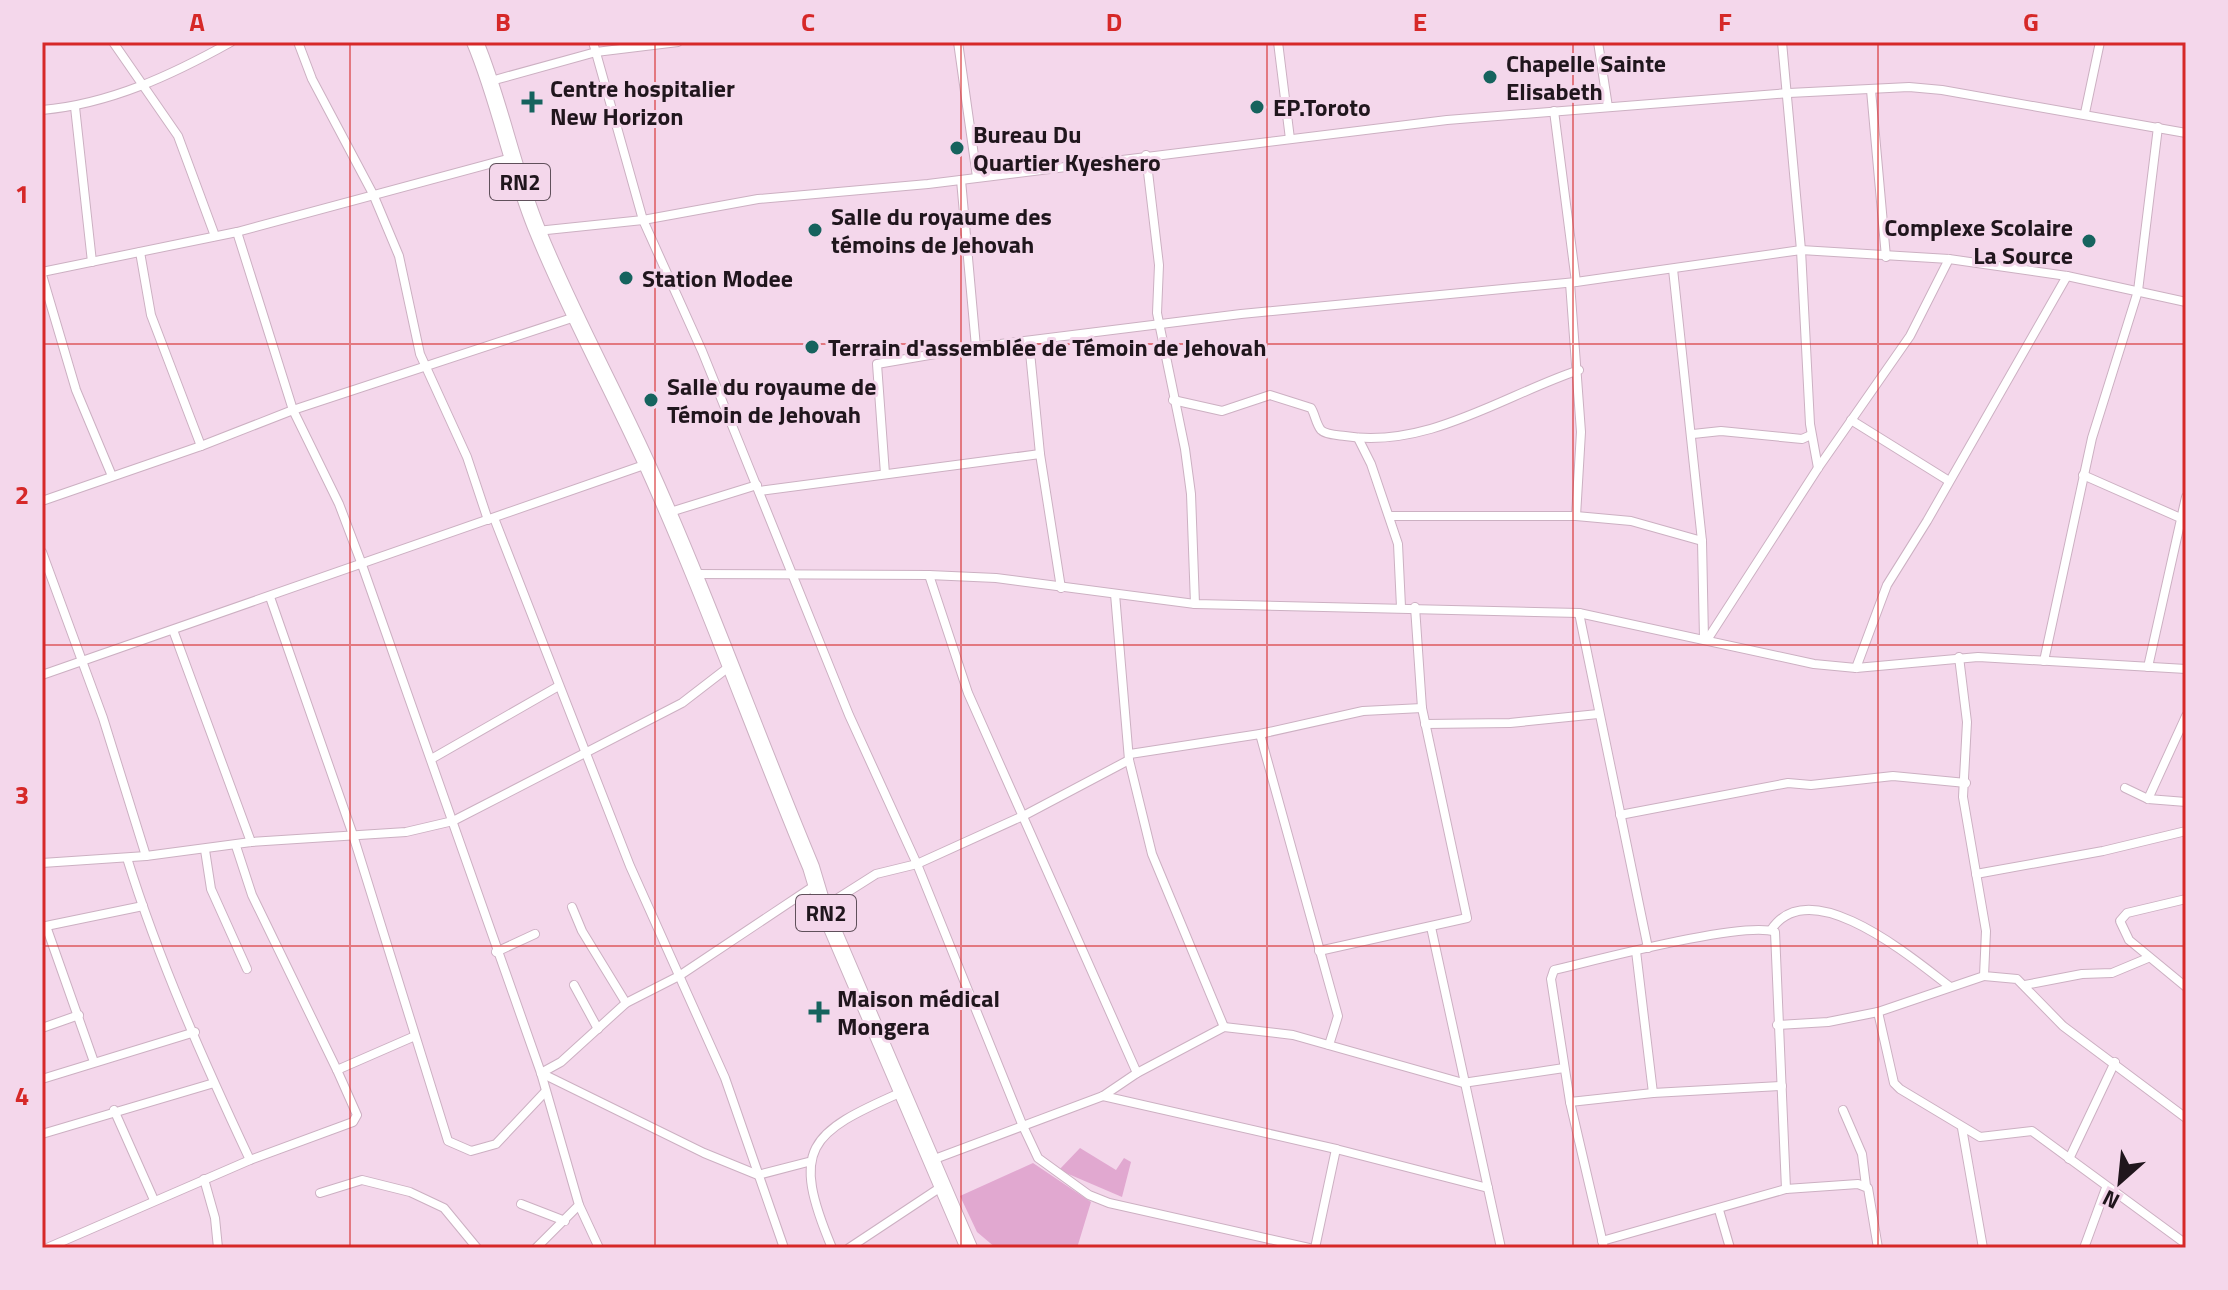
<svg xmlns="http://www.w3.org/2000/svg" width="2228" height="1290" viewBox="0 0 2228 1290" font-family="'Titillium Web',sans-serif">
	<rect width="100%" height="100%" fill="#f4d7eb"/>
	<!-- green -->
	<g fill="#e1a8d0">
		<polygon points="1080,1148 1116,1170 1124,1158 1131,1162 1122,1197 1059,1170"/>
		<polygon points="1033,1163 1091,1202 1077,1248 1017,1248 1015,1245 996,1248 977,1232 960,1196"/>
	</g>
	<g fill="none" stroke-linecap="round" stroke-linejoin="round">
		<defs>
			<g id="street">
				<polyline points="113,42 178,136 215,236"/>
				<polyline points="298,42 312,79 373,194 399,256 420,354 467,457 488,520"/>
				<polyline points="593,42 643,220 702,351 849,715 917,864 1022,1124 1038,1158 1089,1195 1109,1203 1309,1248"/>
				<polyline points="958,42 977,177"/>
				<polyline points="1278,42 1290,139"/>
				<polyline points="1598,42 1608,107"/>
				<polyline points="1782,42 1801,250 1810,424 1818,468"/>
				<polyline points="491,81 596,52 678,42"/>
				<polyline points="1871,90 1886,257"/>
				<polyline points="75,107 92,262"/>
				<path d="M42 110C110 104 172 75 231 42"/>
				<polyline points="1554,111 1576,282"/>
				<polyline points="2085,113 2100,42"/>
				<polyline points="1146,155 1159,265 1157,313 1185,449 1191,494 1195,604"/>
				<polyline points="961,180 976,347"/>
				<polyline points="537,231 643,220 758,199 928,184 1447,120 1789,93 1909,87 1942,90 2186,133"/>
				<polyline points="237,232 293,410 339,504 361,562 541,1073 579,1205 536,1248"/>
				<polyline points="140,252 151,315 201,446"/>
				<polyline points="1673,269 1702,541 1704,639"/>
				<polyline points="42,272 237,232 511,158"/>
				<polyline points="42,275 76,390 112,476"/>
				<polyline points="1570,283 1581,432 1576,516"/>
				<polyline points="1029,342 1040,454 1061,588"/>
				<path d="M1173 400 1222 411 1270 395 1311 408C1315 414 1316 424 1321 430 1326 435 1338 435 1345 436 1428 449 1504 395 1579 370"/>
				<polyline points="1851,420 1949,481"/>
				<polyline points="1693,434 1721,431 1802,439 1811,435"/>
				<polyline points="1358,438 1371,464 1398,544 1401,607"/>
				<polyline points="885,474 877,364 976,347 1241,314 1576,282 1801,250 1949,259 2067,276 2186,302"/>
				<polyline points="2083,475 2185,520"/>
				<polyline points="759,491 1040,454"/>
				<polyline points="42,501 201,446 293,410 575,317"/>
				<polyline points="667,513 757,485"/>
				<polyline points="1390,516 1576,516 1631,521 1702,541"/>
				<polyline points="494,518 630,866 725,1078 784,1248"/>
				<polyline points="42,552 103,718 146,856"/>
				<polyline points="693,574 929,575 996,578 1195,604 1579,613 1814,664 1856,668 1978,657 2186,669"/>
				<polyline points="929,575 968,693 1137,1073"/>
				<polyline points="1115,594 1129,760 1152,854 1224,1027"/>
				<polyline points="270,597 353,835 448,1141 471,1151 496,1144 545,1092"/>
				<polyline points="1579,613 1648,948"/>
				<polyline points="173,630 251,842"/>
				<polyline points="1707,640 1818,468 1910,336 1949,259"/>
				<polyline points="1959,657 1967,722 1963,797 1986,931 1984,976 2017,979 2063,1026 2186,1118"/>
				<polyline points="2044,661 2092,438 2138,291 2158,127"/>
				<polyline points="2148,667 2186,497"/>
				<polyline points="1856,668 1887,585 1927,521 2067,276"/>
				<polyline points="42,675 647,464"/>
				<polyline points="1425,724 1510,723 1598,714"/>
				<polyline points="1260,734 1338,1016 1329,1045"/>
				<polyline points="1130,754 1260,734 1363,711 1422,708"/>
				<polyline points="433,758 557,687"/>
				<polyline points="2125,788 2148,799 2186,802"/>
				<polyline points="2148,799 2186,716"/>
				<polyline points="1620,815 1788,783 1811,785 1893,776 1966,783"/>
				<polyline points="236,846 252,895 337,1070"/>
				<polyline points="205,850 211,889 247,969"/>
				<path d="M127 858C159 961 204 1062 250 1160"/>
				<polyline points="42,863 146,856 251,842 406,832 453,821 682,703 730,666"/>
				<polyline points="1976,874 2103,851 2186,831"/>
				<polyline points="2186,899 2127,913 2120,921 2129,940 2186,987"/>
				<polyline points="572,907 582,931 626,1003"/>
				<polyline points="824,907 876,874 917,864 1025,815 1129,760"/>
				<polyline points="46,926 143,906"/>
				<polyline points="42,927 46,926 94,1062"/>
				<polyline points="1431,927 1501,1248"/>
				<path d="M1771 930C1810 871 1912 958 1949 986"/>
				<polyline points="1319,951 1467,918 1422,708 1415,607"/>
				<polyline points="1636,951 1653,1093"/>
				<polyline points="496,952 535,934"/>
				<polyline points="574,985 598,1029"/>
				<polyline points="2025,985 2082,974 2112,973 2148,958"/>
				<polyline points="1878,1012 1894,1083 1900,1089 1980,1137 2032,1131 2186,1244"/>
				<polyline points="1777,1025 1828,1022 1878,1012 1984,976"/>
				<polyline points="42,1028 79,1015"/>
				<polyline points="541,1073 561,1062 626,1003 679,976 817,884"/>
				<polyline points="541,1073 704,1153 758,1175 808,1162"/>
				<polyline points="42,1079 195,1032"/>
				<polyline points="1103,1096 1336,1149 1488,1188"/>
				<polyline points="1570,1102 1653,1093 1782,1086"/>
				<polyline points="114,1110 154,1200"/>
				<polyline points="1843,1110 1862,1154 1866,1186"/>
				<polyline points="1962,1128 1983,1248"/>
				<polyline points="42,1134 214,1083"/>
				<polyline points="2069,1159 2115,1062"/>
				<polyline points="932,1160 1103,1096 1137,1073 1224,1027 1293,1035 1463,1083 1564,1068"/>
				<polyline points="204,1179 215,1218 218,1248"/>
				<polyline points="320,1193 362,1180 410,1192 444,1208 477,1248"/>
				<polyline points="521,1204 565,1221"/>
				<polyline points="579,1205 599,1248"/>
				<polyline points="1719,1210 1730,1248"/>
				<polyline points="1602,1241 1786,1189 1858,1184 1868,1188 1878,1248"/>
				<polyline points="47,1248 250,1160 353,1122 357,1115 337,1070 415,1036"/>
				<path d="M832 1248C790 1148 808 1133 902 1092"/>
				<polyline points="849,1248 941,1187"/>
				<polyline points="1315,1248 1336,1149"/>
				<path d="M1604 1248 1570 1102 1551 979 1554 970C1593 961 1746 920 1775 932L1786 1189"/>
				<polyline points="2084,1248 2106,1188"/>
			</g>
			<path id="highway" d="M475 42C501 104 512 170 538 232 570 311 611 385 646 462 706 595 755 733 811 867L823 907 969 1248"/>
		</defs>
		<!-- street casing -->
		<use href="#street" stroke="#ccb0c2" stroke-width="10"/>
		<!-- highway casing -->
		<use href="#highway" stroke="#ccb0c2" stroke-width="18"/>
		<!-- street -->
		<use href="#street" stroke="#fff" stroke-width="8"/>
		<!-- highway -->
		<use href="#highway" stroke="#fff" stroke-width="16"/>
	</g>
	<!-- grid -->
	<path fill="none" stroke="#d62828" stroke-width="2" stroke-opacity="0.55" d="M350 42V1248M655 42V1248M961 42V1248M1267 42V1248M1573 42V1248M1878 42V1248M42 344H2186M42 645H2186M42 946H2186"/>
	<!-- markers -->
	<g fill="#16635e" stroke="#f4d7eb" stroke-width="3">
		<circle cx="1490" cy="77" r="8"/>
		<path d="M528 90h8v8h8v8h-8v8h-8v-8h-8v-8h8z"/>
		<circle cx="1257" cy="107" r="8"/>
		<circle cx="957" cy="148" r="8"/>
		<circle cx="815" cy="230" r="8"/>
		<circle cx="2089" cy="241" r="8"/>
		<circle cx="626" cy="278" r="8"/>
		<circle cx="812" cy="347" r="8"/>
		<circle cx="651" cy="400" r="8"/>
		<path d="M815 1000h8v8h8v8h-8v8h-8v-8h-8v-8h8z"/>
	</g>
	<g text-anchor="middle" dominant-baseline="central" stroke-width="6" stroke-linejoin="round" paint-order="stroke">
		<!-- shield labels -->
		<g fill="#f4d7eb" stroke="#60505b" stroke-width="2">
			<rect x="490" y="164" width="60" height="36" rx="6"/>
			<rect x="796" y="895" width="60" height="36" rx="6"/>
		</g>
		<g font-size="22" font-weight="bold" fill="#20161d">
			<text x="520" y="182">RN2</text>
			<text x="826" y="913">RN2</text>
		</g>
		<!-- poi labels -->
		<g font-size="24" font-weight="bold" fill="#20161d" stroke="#f4d7eb" text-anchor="start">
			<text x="1506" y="63">Chapelle Sainte<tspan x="1506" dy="28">Elisabeth</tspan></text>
			<text x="550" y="88">Centre hospitalier<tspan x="550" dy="28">New Horizon</tspan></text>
			<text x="1273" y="107">EP.Toroto</text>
			<text x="973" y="134">Bureau Du<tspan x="973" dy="28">Quartier Kyeshero</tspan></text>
			<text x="831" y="216">Salle du royaume des<tspan x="831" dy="28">témoins de Jehovah</tspan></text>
			<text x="2073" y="227" text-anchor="end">Complexe Scolaire<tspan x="2073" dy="28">La Source</tspan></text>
			<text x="642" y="278">Station Modee</text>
			<text x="828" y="347">Terrain d'assemblée de Témoin de Jehovah</text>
			<text x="667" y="386">Salle du royaume de<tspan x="667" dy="28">Témoin de Jehovah</tspan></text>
			<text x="837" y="998">Maison médical<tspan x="837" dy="28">Mongera</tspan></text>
		</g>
	</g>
	<!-- border -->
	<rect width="2228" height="1290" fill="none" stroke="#f4d7eb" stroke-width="88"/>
	<!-- north arrow -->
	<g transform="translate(2120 1182) rotate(207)" stroke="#f4d7eb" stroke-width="6" paint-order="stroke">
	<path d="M0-6L14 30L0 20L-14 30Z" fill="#20161d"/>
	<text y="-12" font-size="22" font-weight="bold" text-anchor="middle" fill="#20161d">N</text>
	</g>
	<rect x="44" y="44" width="2140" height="1202" fill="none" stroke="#d62828" stroke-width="3"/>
	<g font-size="26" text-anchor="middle" font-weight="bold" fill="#d62828">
		<text x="197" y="31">A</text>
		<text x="503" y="31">B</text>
		<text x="808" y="31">C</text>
		<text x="1114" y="31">D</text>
		<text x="1420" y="31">E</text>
		<text x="1725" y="31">F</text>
		<text x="2031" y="31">G</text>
		<text x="22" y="203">1</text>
		<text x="22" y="504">2</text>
		<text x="22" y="804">3</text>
		<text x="22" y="1105">4</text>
	</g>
</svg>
